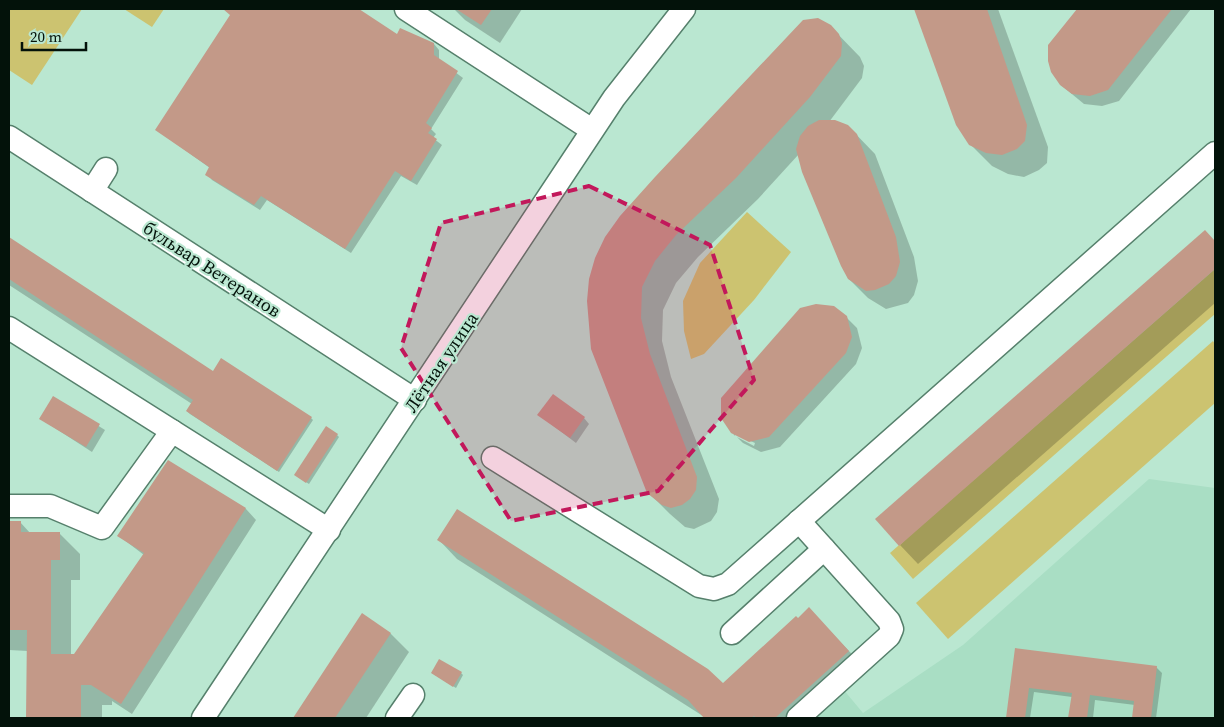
<svg xmlns="http://www.w3.org/2000/svg" width="1224" height="727" viewBox="0 0 1224 727" font-family="'Source Serif 4',serif">
	<rect width="100%" height="100%" fill="#bae7d1"/>
	<!-- built -->
	<polygon fill="#a9dec4" points="1149,479 1215,488 1215,718 812,718 843,689 863,713 963,645"/>
	<!-- green -->
	<g fill="#ccc370">
		<polygon points="9,9 82,9 32,85 9,70"/>
		<polygon points="124,9 164,9 152,27"/>
		<polygon points="747,212 791,252 754,300 704,354 691,359 684,331 683,301 700,263"/>
		<polygon points="1215,269 1215,314 913,579 890,553"/>
		<polygon points="1213,341 1215,344 1215,403 948,639 916,603"/>
	</g>
	<!-- shadow -->
	<g fill="#0003">
		<polygon points="225,9 356,9 398,36 434,44 439,50 439,60 463,78 431,129 436,134 433,138 442,145 417,185 401,176 351,253 267,200 260,210 212,180 207,174 210,168 157,130 232,15"/>
		<polygon points="454,9 522,9 500,43 465,20"/>
		<polygon points="915,9 998,9 1048,147 1047,163 1039,170 1024,177 1008,174 992,166 970,144 957,124"/>
		<polygon points="1080,9 1191,9 1119,101 1102,106 1084,104 1061,85 1049,45"/>
		<polygon points="830,26 860,57 864,66 862,78 829,122 848,126 875,154 914,257 918,281 914,295 908,303 886,309 868,298 849,279 799,154 758,199 698,257 676,283 663,310 662,341 671,377 719,499 717,512 711,521 694,529 685,527 670,514 648,492 588,301"/>
		<polygon points="1205,231 1215,242 1215,303 918,564 900,545"/>
		<polygon points="9,239 213,372 311,418 313,420 279,472 190,414 187,411 192,404 9,285"/>
		<polygon points="846,317 857,328 862,348 856,364 780,447 761,452 743,443 737,437 754,446 755,443 735,434 735,436 732,432"/>
		<polygon points="54,398 105,430 92,452 41,419"/>
		<polygon points="539,415 584,418 589,424 576,443"/>
		<polygon points="337,435 339,437 309,484 298,477"/>
		<polygon points="168,462 246,509 256,520 132,714 112,701 112,705 102,705 102,718 28,718 28,651 9,650 9,522 20,522 31,534 60,534 80,554 80,580 71,580 71,656 77,656 144,555 119,536"/>
		<polygon points="439,540 723,685 809,609 867,670 814,718 706,718 457,559"/>
		<polygon points="362,615 391,634 409,652 366,718 295,718"/>
		<polygon points="1016,649 1156,667 1162,673 1156,718 1133,718 1135,705 1095,700 1093,718 1070,718 1072,697 1034,692 1030,718 1007,718"/>
		<polygon points="432,673 461,673 463,675 456,688"/>
	</g>
	<!-- building -->
	<g fill="#c39988">
		<polygon points="223,9 359,9 397,34 400,28 434,43 434,55 458,71 426,123 432,128 428,133 437,139 411,181 395,171 345,249 261,196 254,205 205,175 209,167 155,130 230,15"/>
		<polygon points="456,9 492,9 481,25"/>
		<polygon points="914,9 987,9 1027,125 1025,141 1017,149 1002,155 986,153 969,145 956,125"/>
		<polygon points="1077,9 1172,9 1108,90 1090,96 1072,94 1060,85 1051,72 1048,61 1048,45"/>
		<polygon points="818,18 831,25 839,34 842,43 841,56 810,97 736,178 676,235 655,261 642,287 641,318 650,354 697,477 696,490 690,499 682,505 671,508 662,505 647,493 591,349 587,301 589,279 595,258 605,237 620,216 655,177 803,20"/>
		<polygon points="819,120 835,120 848,125 857,134 896,237 900,262 896,276 889,284 875,290 866,291 848,279 841,266 802,172 796,149 800,136 808,126"/>
		<polygon points="1205,230 1215,241 1215,269 899,546 875,519"/>
		<polygon points="9,237 213,371 221,358 312,417 277,471 186,411 193,400 9,279"/>
		<polygon points="816,304 834,306 847,316 852,337 846,353 769,437 749,442 731,433 721,418 721,398 800,308"/>
		<polygon points="553,394 585,417 570,438 537,415"/>
		<polygon points="53,396 100,424 86,447 39,419"/>
		<polygon points="326,426 338,434 306,483 294,475"/>
		<polygon points="168,460 246,508 121,704 91,685 81,685 81,718 26,718 27,630 9,630 9,521 21,521 21,532 60,532 60,560 51,560 51,654 74,654 144,553 117,536"/>
		<polygon points="457,509 708,669 723,683 796,616 798,618 809,607 849,651 775,718 756,718 754,716 751,718 704,718 688,700 437,540"/>
		<polygon points="362,613 391,633 335,718 293,718"/>
		<polygon points="1015,648 1157,666 1151,718 1132,718 1134,701 1090,695 1087,718 1068,718 1072,693 1029,688 1025,718 1006,718"/>
		<polygon points="439,659 462,672 453,687 431,673"/>
	</g>
	<g fill="none" stroke-linecap="round" stroke-linejoin="round">
		<defs>
			<g id="minor">
				<polyline points="406,9 592,130"/>
				<polyline points="9,137 415,400"/>
				<polyline points="92,191 106,169"/>
				<polyline points="9,328 172,431"/>
				<polyline points="493,458 699,586 714,589 728,584 1215,153"/>
				<polyline points="9,506 50,506 102,528 172,431 329,530"/>
				<polyline points="732,633 824,549"/>
				<polyline points="203,718 614,98 684,9"/>
				<polyline points="397,718 413,695"/>
				<polyline points="798,718 889,636 892,629 889,621 799,521"/>
			</g>
		</defs>
		<!-- minor casing -->
		<use href="#minor" stroke="#56806c" stroke-width="25"/>
		<!-- minor -->
		<use href="#minor" stroke="#fff" stroke-width="22"/>
	</g>
	<!-- marked area -->
	<path fill="#c2185b" fill-opacity="0.2" stroke="#c2185b" stroke-width="4" stroke-dasharray="10 6" stroke-linejoin="round" d="M589 186 710 245 754 380 658 491 511 521 401 348 441 223Z"/>
	<g text-anchor="middle" dominant-baseline="central" stroke-width="4.5" stroke-linejoin="round" paint-order="stroke">
		<!-- street labels -->
		<g font-size="18" fill="#03120a" stroke="#bae7d1">
			<text transform="translate(212 269) rotate(33)">бульвар Ветеранов</text>
			<text transform="translate(441 362) rotate(-56)">Лётная улица</text>
		</g>
	</g>
	<!-- border -->
	<rect width="1224" height="727" fill="none" stroke="#03120a" stroke-width="20"/>
	<!-- scale -->
	<path d="M22 42v8h64v-8" fill="none" stroke="#03120a" stroke-width="2.5"/>
	<text x="30" y="42" font-size="15" fill="#03120a" stroke="#bae7d1" stroke-width="4" paint-order="stroke">20 m</text>
</svg>
